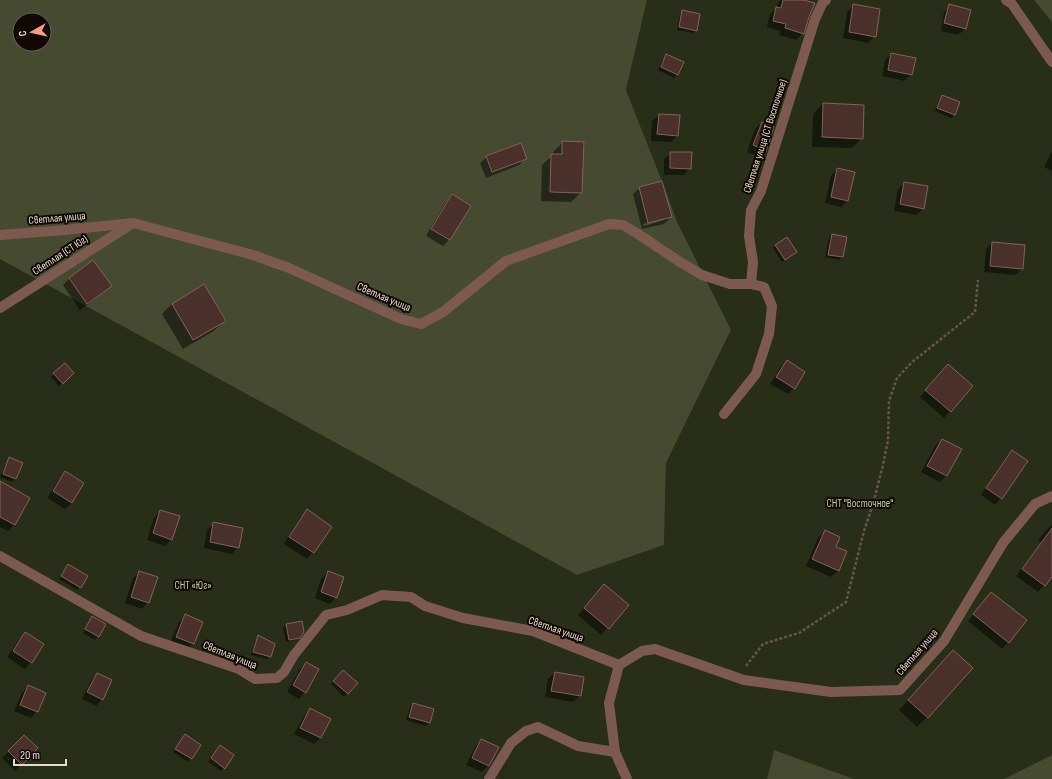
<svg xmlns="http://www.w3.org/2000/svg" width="1052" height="779" viewBox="0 0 1052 779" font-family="'Sofia Sans Condensed',sans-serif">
	<rect width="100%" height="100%" fill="#2c1c09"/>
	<!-- green -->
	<polygon fill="#292e18" points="647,0 1034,0 1052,22 1052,755 1004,779 854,779 774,750 767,779 0,779 0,259 577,575 664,544 666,463 731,330 676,222 662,181 626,90"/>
	<!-- forest -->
	<g fill="#454a31" fill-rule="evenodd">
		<path d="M0 0H647L626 90 662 181 677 222 731 330 666 463 664 545 577 575 0 259ZM20 20H44V44H20Z"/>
		<polygon points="1034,0 1052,0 1052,22"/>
		<polygon points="774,750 854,779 767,779"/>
		<polygon points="1052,755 1052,779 1004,779"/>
	</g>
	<!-- shadow -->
	<g fill="#0007" fill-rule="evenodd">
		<polygon points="781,0 799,0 803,33 796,40 779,35 780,31 767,27 770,14 777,8 778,3"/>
		<polygon points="854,5 875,36 868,43 843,38 847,12"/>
		<polygon points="951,6 970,11 965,29 958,35 941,31 944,12"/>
		<polygon points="683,11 696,30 693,33 677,30 680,14"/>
		<polygon points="892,54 911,75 904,81 882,76 885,60"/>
		<polygon points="667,55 677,75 674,78 658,70 664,58"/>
		<polygon points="942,96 959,103 954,115 951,118 935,111 939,99"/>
		<polygon points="823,104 862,138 852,148 812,147 813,114"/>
		<polygon points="659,115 678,135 671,142 651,141 652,121"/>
		<polygon points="762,123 766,150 759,157 747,152 755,129"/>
		<polygon points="563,142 581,192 571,202 541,201 542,165 553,155 553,152"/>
		<polygon points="1052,151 1052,171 1044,167"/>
		<polygon points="671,153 690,168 684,175 664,175 664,159"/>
		<polygon points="487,157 526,158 519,165 486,178 480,163"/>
		<polygon points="837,169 848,200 841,207 825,203 831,176"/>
		<polygon points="904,183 923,209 916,215 894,211 898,189"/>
		<path d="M640 188 671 217 664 224 642 229 633 194ZM664 218V220L644 226 643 224Z"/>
		<polygon points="452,195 470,206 449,240 443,246 426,236 446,202"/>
		<polygon points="832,235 846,238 842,257 839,260 825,257 829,238"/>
		<polygon points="992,243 1022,269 1015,275 984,272 986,249"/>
		<polygon points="776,245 796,252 782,262 773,248"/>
		<polygon points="93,262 110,286 104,292 80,310 63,285 69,279"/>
		<polygon points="172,304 224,321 214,331 183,349 162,314"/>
		<polygon points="787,361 794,388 788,394 770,384 780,368"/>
		<polygon points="65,364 73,373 59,386 51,377"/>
		<polygon points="941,372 972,386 944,418 920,397"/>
		<polygon points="942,440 960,450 946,476 940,482 921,472 935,446"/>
		<polygon points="1012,452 1001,498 995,505 981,495 1006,458"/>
		<polygon points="10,459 21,464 15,479 12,482 0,477 7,462"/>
		<polygon points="65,473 72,503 65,509 47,498 59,479"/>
		<polygon points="0,485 29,498 14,525 8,531 0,527"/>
		<polygon points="307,510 313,552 307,559 284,544 301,517"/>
		<polygon points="161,511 172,539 165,546 147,540 154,518"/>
		<polygon points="214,523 238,547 232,554 204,548 207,530"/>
		<polygon points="1052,524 1052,576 1038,592 1016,576 1041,543 1038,540"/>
		<polygon points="825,532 835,547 846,552 838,571 831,577 806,566 818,538"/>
		<polygon points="68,565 80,587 77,590 59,579"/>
		<polygon points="140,572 148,602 142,609 125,603 133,578"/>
		<polygon points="328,572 336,597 330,604 315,598 321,579"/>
		<polygon points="604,585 627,605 601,635 578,615"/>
		<polygon points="991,593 1009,642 1002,649 968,621"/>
		<polygon points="186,616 193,643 186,650 170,643 179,622"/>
		<polygon points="93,617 105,624 95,640 83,633"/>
		<polygon points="286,625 299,637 295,640 286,642 283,628"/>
		<polygon points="26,633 43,645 31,662 25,669 7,657 19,640"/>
		<polygon points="258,636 270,656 267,659 251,655 256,639"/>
		<polygon points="944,662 927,717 917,727 899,710"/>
		<polygon points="306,663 305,692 299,699 287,692 299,670"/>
		<polygon points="343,671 357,683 344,697 331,684"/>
		<polygon points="555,673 583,678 580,696 573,702 545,697 548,679"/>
		<polygon points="97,674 102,699 96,706 82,699 91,681"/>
		<polygon points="28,686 37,711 31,718 14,711 22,693"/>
		<polygon points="413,704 429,723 426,726 406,720 410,707"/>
		<polygon points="311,709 329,719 320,738 314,744 294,734 304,716"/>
		<polygon points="24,736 37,748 15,771 2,758"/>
		<polygon points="185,736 200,745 188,762 173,752"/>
		<polygon points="481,740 488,766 482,772 466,765 475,747"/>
		<polygon points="218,749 224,768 221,771 208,762"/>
	</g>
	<!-- building -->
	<g fill="#4a302b" stroke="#81625d">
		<polygon points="783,0 803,0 815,3 809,17 804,34 785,28 786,24 773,21 776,7 781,8"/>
		<polygon points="853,4 880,9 876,37 849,32"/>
		<polygon points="949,4 971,10 966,29 944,23"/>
		<polygon points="682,10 700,14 697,31 679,27"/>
		<polygon points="891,53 916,58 912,75 888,70"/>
		<polygon points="666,54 684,62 678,75 661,67"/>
		<polygon points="942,95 960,102 955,115 937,108"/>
		<polygon points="823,103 864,105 863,139 822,137"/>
		<polygon points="659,114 680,115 678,136 657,134"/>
		<polygon points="762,122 774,127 766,151 753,145"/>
		<polygon points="562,141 584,142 582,193 550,192 551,154 562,154"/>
		<polygon points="521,143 527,159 492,172 486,156"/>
		<polygon points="670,152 692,152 691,169 670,168"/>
		<polygon points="837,168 855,172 848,201 831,197"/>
		<polygon points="662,181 672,217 648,223 639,187"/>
		<polygon points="904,182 928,186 924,209 900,204"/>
		<polygon points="452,194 471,206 450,240 431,229"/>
		<polygon points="832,234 847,237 843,257 828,255"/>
		<polygon points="787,237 797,252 785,260 775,245"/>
		<polygon points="992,242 1025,245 1023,269 990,266"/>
		<polygon points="93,260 112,286 87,304 69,278"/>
		<polygon points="204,284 226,321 193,340 172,304"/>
		<polygon points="787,360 805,372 795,389 776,377"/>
		<polygon points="65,363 74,373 63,384 53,373"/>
		<polygon points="948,364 973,386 951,412 925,390"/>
		<polygon points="942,439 962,449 947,476 927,466"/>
		<polygon points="1012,450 1028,461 1002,499 986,488"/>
		<polygon points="9,457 23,463 16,479 3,474"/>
		<polygon points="65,471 84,483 72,503 53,491"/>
		<polygon points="0,481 30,498 15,525 0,517"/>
		<polygon points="307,509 332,527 314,553 289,537"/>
		<polygon points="160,510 180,516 172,540 153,533"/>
		<polygon points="213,522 243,528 239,548 210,542"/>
		<polygon points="1052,528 1052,577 1045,586 1022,569"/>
		<polygon points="825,530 840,537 836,547 847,551 839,571 812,559"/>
		<polygon points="68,564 88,576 81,588 61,576"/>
		<polygon points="139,571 158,577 149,603 131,597"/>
		<polygon points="328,571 344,577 337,598 321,592"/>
		<polygon points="604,584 629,605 609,629 584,608"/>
		<polygon points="991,592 1027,620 1009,643 973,614"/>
		<polygon points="185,614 203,622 194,644 176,637"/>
		<polygon points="92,616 106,624 99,637 85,629"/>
		<polygon points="302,621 304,632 300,638 289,640 286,624"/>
		<polygon points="25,632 44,644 32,663 13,651"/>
		<polygon points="258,635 275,644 271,657 253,652"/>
		<polygon points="953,650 973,668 928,718 908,700"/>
		<polygon points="306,662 319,669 306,693 293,685"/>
		<polygon points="343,670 358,683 348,694 333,681"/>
		<polygon points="555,672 584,677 581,696 551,691"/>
		<polygon points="97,673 112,680 103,700 87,692"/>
		<polygon points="28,685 46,693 38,712 20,705"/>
		<polygon points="413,703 434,709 430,723 409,717"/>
		<polygon points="310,708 331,719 321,738 300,728"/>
		<polygon points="185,734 201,745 192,759 175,749"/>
		<polygon points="24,735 38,748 22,765 8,751"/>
		<polygon points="481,739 499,747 489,766 472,758"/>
		<polygon points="220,745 234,755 225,769 211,758"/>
	</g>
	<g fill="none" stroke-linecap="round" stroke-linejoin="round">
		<!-- path -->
		<polyline stroke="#655646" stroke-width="2.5" stroke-dasharray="3 2" stroke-linecap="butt" points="746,666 763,644 799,633 846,602 864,531 873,504 883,465 888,440 889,401 897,378 912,362 975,312 978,280"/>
		<!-- service -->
		<g stroke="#7b5b50" stroke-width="10">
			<polyline points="0,308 133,223"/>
			<polyline points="724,414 756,374 769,334 772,306 764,287 751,284"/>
		</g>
		<!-- minor -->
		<g stroke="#7b5b50" stroke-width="10">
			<polyline points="1006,0 1012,4 1052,62"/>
			<polyline points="0,235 65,230 133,223 253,255 289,268 401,319 421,324 443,312 506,261 609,224 623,225 638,234 680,262 702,275 730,284 751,284 753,262 749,236 751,210 761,191 815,19 823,2 826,0"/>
			<polyline points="0,556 141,636 239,669 255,679 277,678 284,672 294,655 326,615 347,610 382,595 411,597 425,606 463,618 533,631 619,665 642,651 655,649 744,680 831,692 900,690 944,641 1003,543 1035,504 1052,496"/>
			<polyline points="619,665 609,703 615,752 627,779"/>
			<polyline points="489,779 511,743 526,731 538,727 578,746 615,752"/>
		</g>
	</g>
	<g text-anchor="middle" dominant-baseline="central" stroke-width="4" stroke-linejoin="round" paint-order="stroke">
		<!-- street labels -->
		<g font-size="11" fill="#e5d9ce" stroke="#0f0803">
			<text transform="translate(765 136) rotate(-72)">Светлая улица (СТ Восточное)</text>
			<text transform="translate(57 218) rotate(-5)">Светлая улица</text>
			<text transform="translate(60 255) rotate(-33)">Светлая (СТ Юг)</text>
			<text transform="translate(384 297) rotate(23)">Светлая улица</text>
			<text transform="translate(556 629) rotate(19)">Светлая улица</text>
			<text transform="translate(917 652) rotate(-49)">Светлая улица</text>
			<text transform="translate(230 655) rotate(22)">Светлая улица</text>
		</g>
		<!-- park labels -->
		<g font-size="11" fill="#bfcc98" stroke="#0f0803">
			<text x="860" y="503">СНТ "Восточное"</text>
			<text x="193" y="585">СНТ «Юг»</text>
		</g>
	</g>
	<!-- north arrow -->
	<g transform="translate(32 32) rotate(262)"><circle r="19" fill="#0f0803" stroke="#655c54"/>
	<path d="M0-3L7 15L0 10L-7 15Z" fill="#f49d8b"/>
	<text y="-6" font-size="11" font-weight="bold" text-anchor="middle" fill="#e5d9ce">С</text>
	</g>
	<!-- scale -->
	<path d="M14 759v6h52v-6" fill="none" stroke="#e5d9ce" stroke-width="2"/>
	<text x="20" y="759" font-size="12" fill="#e5d9ce" stroke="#0f0803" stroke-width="3" paint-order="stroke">20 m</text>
</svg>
